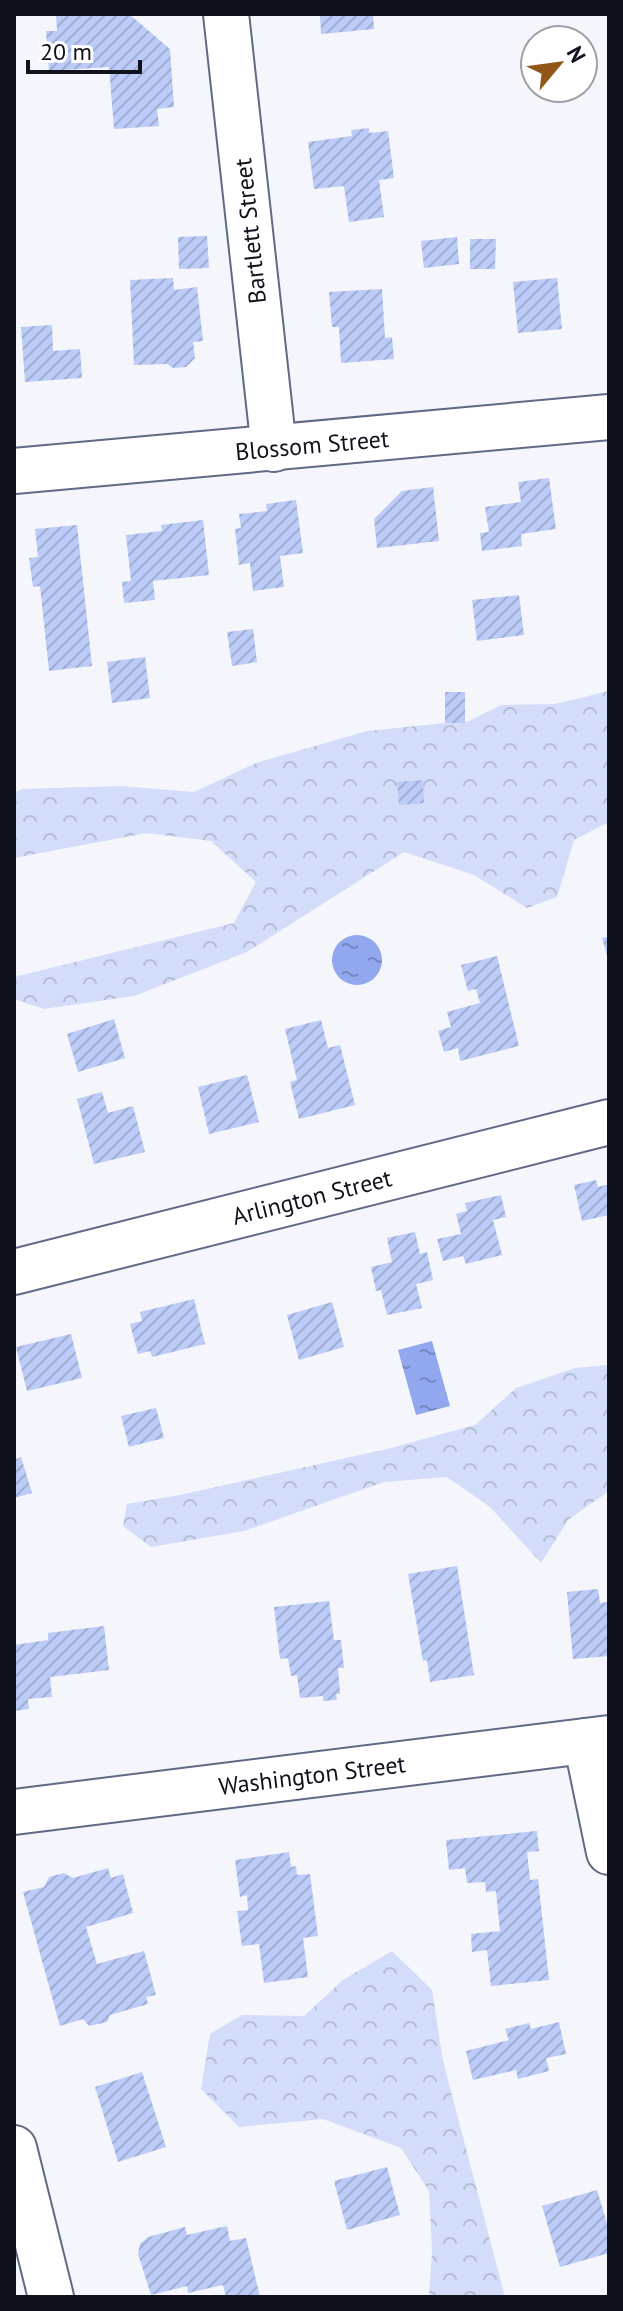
<svg xmlns="http://www.w3.org/2000/svg" width="623" height="2311" viewBox="0 0 623 2311" font-family="'PT Sans',sans-serif">
	<defs>
		<pattern id="forest-crowns" width="20" height="18" patternUnits="userSpaceOnUse" patternTransform="scale(2)"><rect width="20" height="18" fill="#d3ddf9"/><path d="M2 6a3 3 0 1 1 6 0M12 15a3 3 0 1 1 6 0" fill="none" stroke="#b4bdd5"/></pattern>
		<pattern id="water-ripples" width="26" height="14" patternUnits="userSpaceOnUse" patternTransform="scale(2)"><rect width="26" height="14" fill="#91a8ef"/><path d="M2 4q2-2 4 0t4 0M15 11q2-2 4 0t4 0" fill="none" stroke="#7587c1"/></pattern>
		<pattern id="building-hatch" width="6" height="6" patternUnits="userSpaceOnUse" patternTransform="scale(2)"><rect width="6" height="6" fill="#bccbf7"/><path d="M-1 1l2-2M0 6l6-6M5 7l2-2" fill="none" stroke="#a0add3"/></pattern>
	</defs>
	<rect width="100%" height="100%" fill="#f4f6fc"/>
	<!-- forest -->
	<g fill="url(#forest-crowns)">
		<polygon points="609,691 609,822 574,840 557,897 527,908 474,875 404,852 247,952 134,996 44,1009 14,999 14,977 234,923 256,882 211,841 147,833 14,858 14,793 22,789 120,786 194,792 256,763 367,731 445,723 465,723 501,705 555,704"/>
		<polygon points="609,1365 609,1491 568,1520 541,1563 490,1507 447,1477 384,1482 244,1531 151,1547 123,1526 127,1504 180,1495 387,1449 475,1425 516,1388 575,1368"/>
		<polygon points="392,1951 432,1990 443,2061 505,2297 429,2297 432,2251 429,2191 401,2148 323,2119 239,2127 201,2089 210,2034 242,2015 304,2016 343,1980"/>
	</g>
	<!-- water -->
	<g fill="url(#water-ripples)">
		<circle cx="357" cy="960" r="25"/>
		<polygon points="432,1341 450,1406 416,1415 398,1350"/>
	</g>
	<!-- building -->
	<g fill="url(#building-hatch)">
		<polygon points="56,14 129,14 170,49 174,107 157,109 159,126 114,129 109,67 49,71 46,31 57,31"/>
		<polygon points="320,14 373,14 374,29 321,34"/>
		<polygon points="369,128 369,133 388,131 394,178 379,180 384,217 349,222 344,186 314,189 308,142 352,136 351,130"/>
		<polygon points="207,236 209,268 179,269 178,237"/>
		<polygon points="457,237 459,264 424,268 421,241"/>
		<polygon points="470,239 496,239 495,269 470,269"/>
		<polygon points="173,278 174,290 197,287 203,341 193,342 195,358 186,367 173,368 167,364 134,365 130,280"/>
		<polygon points="557,278 562,329 518,333 513,282"/>
		<polygon points="382,289 385,338 392,337 394,359 341,363 339,327 332,327 329,292"/>
		<polygon points="52,325 53,351 80,349 82,378 25,382 21,327"/>
		<polygon points="549,478 556,529 521,534 522,546 482,551 480,533 489,532 485,507 521,502 518,482"/>
		<polygon points="433,487 439,541 377,548 374,519 402,491"/>
		<polygon points="296,500 303,553 280,556 284,587 253,591 250,563 239,565 235,529 241,528 239,514 267,511 266,504"/>
		<polygon points="203,520 209,575 153,581 155,600 124,603 122,582 131,581 126,535 162,531 161,525"/>
		<polygon points="77,525 92,666 49,671 40,586 33,587 29,558 38,557 35,529"/>
		<polygon points="519,595 524,635 477,641 472,600"/>
		<polygon points="253,629 257,662 232,666 227,632"/>
		<polygon points="145,657 150,698 112,703 107,662"/>
		<rect x="445" y="692" width="20" height="31"/>
		<polygon points="423,780 424,803 399,805 397,782"/>
		<polygon points="609,937 609,959 608,959 602,938"/>
		<polygon points="497,956 519,1046 460,1061 458,1048 444,1052 438,1031 451,1027 447,1012 480,1003 476,989 468,991 461,965"/>
		<polygon points="114,1019 125,1058 78,1072 67,1034"/>
		<polygon points="321,1020 328,1048 340,1045 355,1105 299,1119 290,1082 297,1080 285,1029"/>
		<polygon points="247,1075 259,1122 209,1134 198,1087"/>
		<polygon points="102,1092 108,1113 133,1106 145,1152 94,1164 77,1099"/>
		<polygon points="596,1180 598,1187 609,1184 609,1215 582,1221 574,1185"/>
		<polygon points="501,1195 506,1217 493,1220 502,1255 466,1264 463,1256 443,1261 437,1239 461,1234 456,1214 467,1211 465,1203"/>
		<polygon points="415,1232 420,1254 427,1252 433,1280 416,1284 422,1308 387,1315 381,1290 376,1291 371,1267 392,1262 387,1238"/>
		<polygon points="194,1299 205,1344 152,1357 150,1351 138,1354 130,1324 142,1321 140,1312"/>
		<polygon points="332,1302 344,1347 299,1360 287,1315"/>
		<polygon points="71,1334 82,1378 27,1391 16,1347"/>
		<polygon points="156,1408 164,1438 129,1447 121,1416"/>
		<polygon points="21,1457 32,1493 14,1498 14,1460"/>
		<polygon points="457,1566 474,1675 430,1682 427,1660 423,1661 408,1574"/>
		<polygon points="598,1589 600,1603 609,1602 609,1656 573,1659 567,1592"/>
		<polygon points="329,1601 334,1640 341,1640 344,1668 338,1668 340,1694 336,1694 337,1700 323,1701 323,1696 300,1698 297,1675 291,1676 288,1658 280,1659 274,1607"/>
		<polygon points="104,1626 109,1670 50,1677 52,1697 28,1699 29,1709 14,1711 14,1645 48,1640 48,1633"/>
		<polygon points="537,1831 539,1851 527,1852 530,1880 538,1879 549,1980 491,1986 487,1950 472,1952 471,1934 500,1931 496,1891 486,1892 485,1882 467,1883 465,1868 449,1870 446,1840"/>
		<polygon points="289,1852 291,1867 296,1866 297,1875 310,1874 318,1936 303,1938 308,1977 264,1983 259,1944 242,1946 237,1911 248,1910 247,1895 240,1897 235,1860"/>
		<polygon points="108,1868 111,1878 123,1874 133,1913 86,1927 97,1964 144,1951 156,1995 146,1997 148,2004 110,2015 107,2022 89,2026 83,2019 60,2026 23,1892 44,1887 49,1877 64,1873 73,1878"/>
		<polygon points="559,2022 566,2054 546,2058 549,2071 518,2079 516,2070 473,2080 466,2051 509,2040 505,2029 529,2023 531,2029"/>
		<polygon points="142,2072 166,2147 118,2162 95,2087"/>
		<polygon points="387,2167 400,2215 347,2230 334,2181"/>
		<polygon points="597,2190 609,2230 609,2253 560,2267 542,2206"/>
		<polygon points="227,2226 230,2241 246,2238 260,2297 226,2297 223,2285 188,2293 187,2286 151,2295 138,2254 140,2244 148,2237 185,2227 187,2235"/>
	</g>
	<g fill="none" stroke-linecap="round" stroke-linejoin="round">
		<defs>
			<g id="minor">
				<polyline points="226,14 274,449"/>
				<polyline points="14,471 609,417"/>
				<polyline points="14,1272 609,1122"/>
				<polyline points="586,1741 609,1852"/>
				<polyline points="14,1812 609,1738"/>
				<polyline points="14,2148 51,2297"/>
			</g>
		</defs>
		<!-- minor casing -->
		<use href="#minor" stroke="#616a85" stroke-width="48"/>
		<!-- minor -->
		<use href="#minor" stroke="#fff" stroke-width="44"/>
	</g>
	<g text-anchor="middle" dominant-baseline="central" stroke-width="7" stroke-linejoin="round" paint-order="stroke">
		<!-- street labels -->
		<g font-size="24" fill="#0f121d" stroke="#fff">
			<text transform="translate(250 231) rotate(-96)">Bartlett Street</text>
			<text transform="translate(312 445) rotate(-5)">Blossom Street</text>
			<text transform="translate(312 1197) rotate(-14)">Arlington Street</text>
			<text transform="translate(312 1775) rotate(-7)">Washington Street</text>
		</g>
	</g>
	<!-- border -->
	<rect width="623" height="2311" fill="none" stroke="#0f121d" stroke-width="32"/>
	<!-- north arrow -->
	<g transform="translate(559 64) rotate(61)"><circle r="38" fill="#ffffff" stroke="#9fa0a5" stroke-width="2"/>
	<path d="M0-6L14 30L0 20L-14 30Z" fill="#935619"/>
	<text y="-12" font-size="22" font-weight="bold" text-anchor="middle" fill="#0f121d">N</text>
	</g>
	<!-- scale -->
	<path d="M28 60v12h112v-12" fill="none" stroke="#0f121d" stroke-width="4"/>
	<text x="40" y="60" font-size="24" fill="#0f121d" stroke="#ffffff" stroke-width="6" paint-order="stroke">20 m</text>
</svg>
